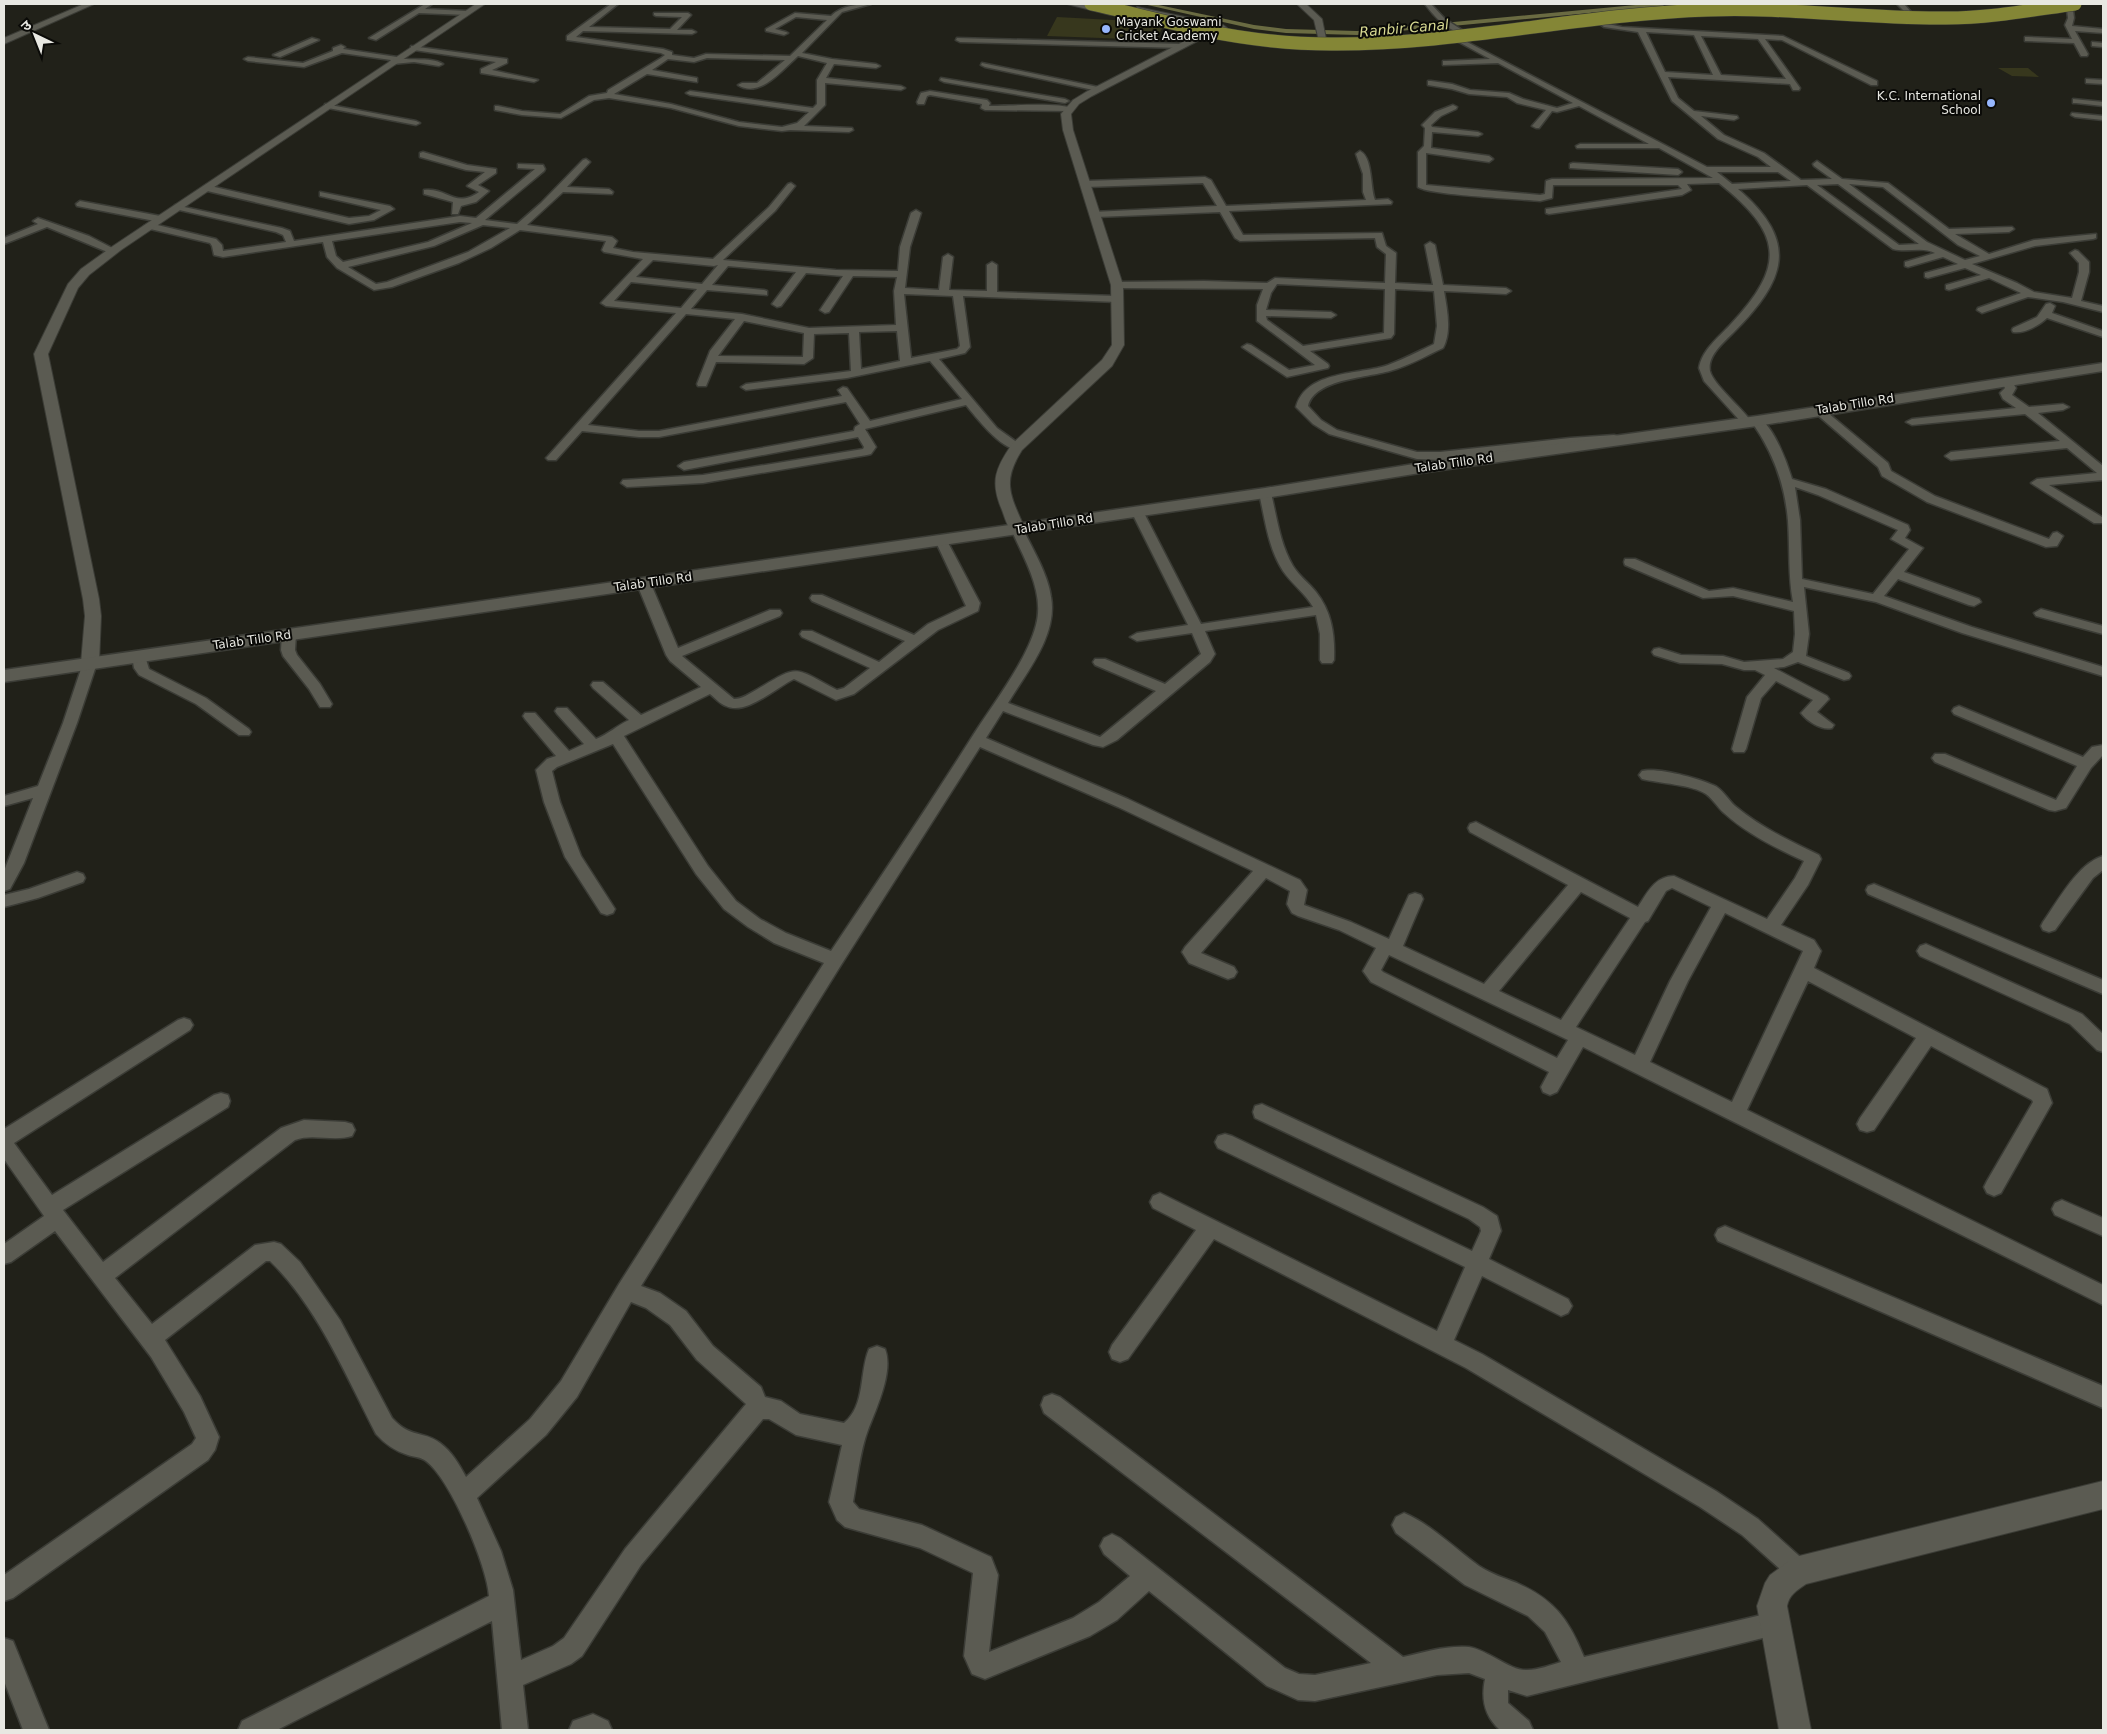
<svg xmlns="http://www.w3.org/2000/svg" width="2107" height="1734" viewBox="0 0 2107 1734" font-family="'DejaVu Sans','Noto Sans Devanagari',sans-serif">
	<rect width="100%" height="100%" fill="#212119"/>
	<!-- green -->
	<g fill="#37371d">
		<polygon points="1057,17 1131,21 1139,17 1166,21 1156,40 1047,36"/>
		<polygon points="1998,68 2028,68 2039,77 2012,76"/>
	</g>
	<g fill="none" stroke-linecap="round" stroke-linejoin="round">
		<!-- canal -->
		<polygon fill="#6a6b42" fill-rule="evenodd" points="1143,4 1154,4 1254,25 1286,29 1357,31 1646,4 1666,4 1663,6 1357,35 1286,33 1254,29"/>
		<defs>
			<g id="minor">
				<polygon points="425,4 432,4 425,9 467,11 470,13 467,15 419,13 376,40 369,38"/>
				<path d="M611 4H618L589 27 670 29 682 17 656 16 654 15V13H688L691 15 677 30H692L696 32 692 34 583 31 576 37 663 49 672 52V55L694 58 706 54 790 56 827 20 796 17 775 29 786 32 788 33 784 35 766 31V29L795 13 831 16C841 6 857 4 871 4L842 12 802 53 832 59 876 64 880 66 876 68 834 64 826 78 901 86 905 88 901 90 825 83V105L804 126 852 128 853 130 849 132 790 130 782 131 739 126 671 108 609 98 594 100 561 118 522 115 495 110V106H498L522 111 560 114 589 96 607 93 608 90 661 58 665 55 661 53 567 40V36ZM798 56 827 63 817 80V104L813 108 690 91 686 93 690 95 809 112 797 123 782 127 739 122 671 104 614 94 647 74 697 82V78L652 70 668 59 694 62 707 58 785 60 757 83H742L738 85C760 99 783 69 798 56Z"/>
				<path d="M1425 4H1431L1445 19 1462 30V32C1449 33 1432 14 1425 4Z"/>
				<polygon points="1755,4 1785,4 1782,6 1757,7 1755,6"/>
				<polygon points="1897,4 1904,4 1911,12 1906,13"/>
				<polygon points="2070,8 2073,10 2074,18 2072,26 2103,29 2103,33 2075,31 2088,54 2087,56 2081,56 2074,43 2025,41 2025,37 2028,37 2072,39 2065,25 2068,18 2067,10"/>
				<path d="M1592 14 1608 24 1622 27 1783 36 1877 81V85H1871L1782 40 1765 39 1800 88 1799 90H1793L1790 84 1668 77 1678 98 1694 111 1737 116 1738 118 1734 120 1701 116 1724 135 1764 153 1801 180 1832 179 1814 166 1813 164 1817 161 1842 179 1888 183 1949 229 2012 227 2014 229 2009 232 1955 234 1989 254 2034 240 2096 234V238L2093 239 2035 246 1972 264 2017 283 2034 292 2072 298 2079 272V263L2070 253 2075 250 2078 251 2089 262V272L2081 301 2103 306V312L2063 302 2028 297 1982 313 1977 310 1978 308 2021 293 1989 278 1949 290 1946 289V285L1981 275 1965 268 1928 278 1925 277V273L1958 264 1943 257 1908 267 1905 266V262L1935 253C1922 246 1907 253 1893 249L1807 185 1738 189C1800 242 1786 280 1733 333 1724 342 1707 356 1710 371 1713 384 1742 408 1751 421L1757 418C1772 421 1788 465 1792 479L1826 489 1908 525 1910 530 1905 538 1923 548 1904 572 1979 599 1981 602 1974 606 1969 605 1898 579 1884 596 1972 627 2103 667V676L1962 633 1876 602 1804 587 1809 634 1806 656 1849 673 1851 676 1849 679 1844 680 1798 662 1784 667 1774 668 1827 696 1829 699 1817 712 1834 725 1832 728C1822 731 1807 721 1801 713L1813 700 1776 681 1761 698 1746 749 1744 752H1734L1732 749 1747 697 1765 675 1755 670H1744L1722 664 1680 663 1654 655 1652 652 1654 649 1659 648 1681 655 1723 656 1744 662 1783 659 1793 652 1795 634 1794 611 1733 596 1703 598 1625 565 1624 562 1625 559H1635L1709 591 1733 588 1793 602C1788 575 1790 549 1788 521 1785 484 1773 452 1751 421L1746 424 1742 423 1704 381 1699 368C1702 350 1718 338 1730 325 1787 265 1782 233 1719 183L1687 184 1691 190 1682 195 1549 214 1546 213V209L1682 189 1678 185H1553L1552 198 1540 201C1520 199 1428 195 1418 187V152L1424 146 1425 128 1422 125 1435 112 1453 105 1457 107 1456 109 1441 116 1431 125 1432 127 1478 132 1482 134 1478 136 1432 132 1431 148 1489 156 1493 159 1489 162 1426 153V185L1540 195 1545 194 1546 181 1552 179 1713 178 1659 148H1577L1576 146 1580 144H1649L1579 106 1557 112 1552 111 1539 128H1536L1532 126 1546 110 1517 103 1507 97 1469 94 1452 89 1428 85V81H1431L1452 84 1470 90 1509 93 1523 99 1557 108 1573 103 1498 63 1443 65V61H1446L1490 59 1444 34V32L1446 31 1707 167H1771L1758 157 1718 139 1672 101 1638 32 1604 27 1590 17 1589 16ZM1646 32 1694 35 1713 75 1665 72ZM1701 36 1758 39 1786 79 1721 75ZM1717 172H1778L1791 181 1732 184ZM1838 184 1919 244 1899 245 1817 185ZM1849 184 1883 187 1958 245 1980 256 1965 260 1927 242ZM1795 487 1818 495 1898 530 1891 539 1909 549 1873 594 1802 579 1800 520Z"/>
				<polygon points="312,38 319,40 280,57 273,55"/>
				<polygon points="957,38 1182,44 1186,46 1182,48 960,42 956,40"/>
				<polygon points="2092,42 2103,43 2103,47 2092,46"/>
				<path d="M341 45 345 47 343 49 397 57C406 62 430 56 443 64L439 66 414 62 393 64 389 62 391 60 342 53 304 67 248 61 244 59 248 57 303 63 333 51V48Z"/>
				<polygon points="411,46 507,59 507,63 492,70 538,80 534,82 481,73 481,69 496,62 414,50 411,50"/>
				<polygon points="982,63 1098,87 1102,89 1098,91 985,67 981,65"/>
				<polygon points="941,78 1065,99 1069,101 1065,103 944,82 940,80"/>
				<polygon points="2086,79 2103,80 2103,84 2086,83"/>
				<path d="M930 91 987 100 990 103 989 106C1005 106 1063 102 1073 109L1069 111 985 110 981 108 982 104 930 95 927 96 924 104H918L917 102 921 93Z"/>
				<polygon points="2073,99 2103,102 2103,106 2076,103 2073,103"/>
				<polygon points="325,104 416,121 420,123 416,125 328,108 325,108"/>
				<polygon points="2072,113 2103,116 2103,120 2075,117 2071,115"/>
				<path d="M1360 151C1373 157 1370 188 1375 200L1388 199 1392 202 1391 204 1229 211 1243 235 1382 233 1386 246 1396 253 1395 283 1433 285 1425 245 1430 242 1435 245 1443 285 1506 288 1511 291 1506 294 1444 291C1447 309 1452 332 1443 348 1426 356 1410 365 1393 370 1369 378 1315 378 1308 406L1321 420 1337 430 1417 452H1440L1570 438 1614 435 1618 436 1620 438 1618 440 1440 460 1417 459 1329 434 1313 424 1296 407C1306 370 1359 375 1388 365 1404 359 1419 351 1434 344L1437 326 1434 291 1395 289 1394 334 1391 338 1310 351 1328 364 1329 366 1328 368 1287 377 1242 347 1247 344 1251 345 1289 370 1315 365 1257 321V305L1263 289 1117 288 1112 285 1117 282 1204 281 1267 283 1275 278 1385 283 1386 254 1377 247 1375 238 1240 241 1235 238 1220 212 1096 217 1091 214 1093 212 1217 206 1203 183 1086 187 1082 184 1086 181 1205 177 1211 180 1226 206 1366 200 1363 192V174L1356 154ZM1277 284 1385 289 1384 333 1303 346 1267 320 1266 316 1331 318 1336 315 1331 312 1266 310 1271 293Z"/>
				<path d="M423 152 467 165 496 169V173L478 185 489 191 476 202 461 206 458 214H452L453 202 424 194V190C447 187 455 209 479 192L467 186 485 172 466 170 420 157V153Z"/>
				<path d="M586 159 590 162 567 187 609 189 613 192 612 194 563 192 527 225 612 237 617 241 613 248 633 252 713 259 769 207 788 184 791 183 795 186 775 211 723 260 836 270 898 271 900 247 911 213 916 210 921 213 910 247 905 288 939 290 943 257 948 254 953 257 949 290 987 291V265L992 262 997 265V292L1117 296 1122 299 1117 302 963 296 970 347 965 353 939 359 997 428 1021 445 1023 447 1021 449C1004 454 976 417 966 405L865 429 876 447 871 454 867 455 703 483 627 487 621 483 623 480 703 475 863 449 864 447 858 437 684 470 678 466 684 462 854 431 855 427 860 424 846 402 659 437H639L582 431 556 460H548L546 458 548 456 676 313 606 306 601 303 643 259 604 252 602 250 606 241 520 230 491 248 459 263 392 287 374 290 337 268 327 257 323 242 223 257 214 255 212 246 210 243 146 228 144 226 149 223 216 239 222 245 223 251 286 242 283 235 276 232 175 209V205L282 228 290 231 294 241 460 216 476 218 535 169 518 168V164L543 165 545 169 544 171 485 220 517 224 541 203 583 160ZM460 222 472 223 428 242 343 262 336 256 332 241ZM483 225 510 228 468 252 387 282 376 284 348 267 434 246ZM653 260 714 266 718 265 702 284 636 277ZM728 266 796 272 772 304 777 307 781 306 806 273 843 276 820 310 825 313 829 312 853 276 897 277 894 291 896 325 809 328 742 314 691 309 707 290 767 295V291L764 290 712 285ZM631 282 697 289 681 308 614 301ZM904 294 953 296 960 346 957 349 911 358ZM686 314 735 319 710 351 697 384 698 386H706L716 362 804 364 813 358 814 334 849 333 851 371 746 384 741 387 746 390 847 378 930 361 962 399 870 421 847 388 843 387 838 390 842 396 659 431H639L588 425ZM744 321 804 333 803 357 718 356ZM897 331 900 361 861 369 859 332Z"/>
				<polygon points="1573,163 1678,169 1682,172 1678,175 1570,168 1570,164"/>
				<polygon points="206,185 349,218 369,216 381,210 320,196 320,192 390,206 394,209 374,220 349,224 203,190 202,188"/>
				<polygon points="80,201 160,216 165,219 160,222 77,206 76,204"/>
				<polygon points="38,218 89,236 118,251 113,254 110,253 47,227 4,244 4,238 38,224 33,221"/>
				<path d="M2050 303 2055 306 2052 313 2103 331V337L2047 318C2040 325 2024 334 2013 332L2012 330 2013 328 2037 317 2046 304Z"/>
				<polygon points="2007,379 2011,380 2016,388 2012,395 2029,407 2063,404 2069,407 2063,410 2038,413 2103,466 2103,480 2049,485 2102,517 2102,523 2094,523 2031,483 2037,479 2097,473 2067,448 1951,460 1945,456 1951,452 2060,441 2025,414 1912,425 1906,422 1912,419 2016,408 2003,399 2000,393 2005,388 2002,382"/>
				<polygon points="1818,407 1822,408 1888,463 1891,471 1935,496 2049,539 2053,533 2057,532 2063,536 2057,546 2046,547 1927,502 1882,476 1878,467 1814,412 1812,410"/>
				<path d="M1265 489 1271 493C1277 518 1280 544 1293 566 1299 576 1309 583 1316 592 1332 612 1335 635 1334 660L1332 663H1322L1320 660V634L1316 615 1205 631 1215 654 1210 662 1117 740 1103 747 1093 745 1003 711 986 738 1128 799 1300 880 1307 890 1304 905 1351 922 1389 939 1409 895 1415 893 1421 895 1423 899 1403 946 1484 984 1568 885 1470 832 1468 828 1470 824 1476 822 1638 907C1647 893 1655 876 1674 876L1767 919 1795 878 1804 861C1776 848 1747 834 1724 813 1718 808 1713 799 1706 794 1693 785 1658 783 1642 779L1639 775 1642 771C1657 767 1698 778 1713 785 1722 788 1728 800 1735 806 1760 827 1790 841 1819 855L1821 859 1808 885 1781 925 1814 940 1821 951 1814 968 2047 1089 2052 1103 2001 1193 1994 1196 1987 1193 1984 1187 1987 1181 2033 1102 2032 1100 1931 1046 1874 1130 1867 1132 1860 1130 1857 1124 1860 1118 1916 1038 1808 981 1747 1110 2103 1285V1305L1583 1047 1557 1092 1550 1095 1543 1092 1541 1087 1549 1072 1371 982 1363 971 1376 948 1339 930 1298 916 1292 913 1287 904 1290 891 1266 878 1201 953 1234 967 1237 972 1234 977 1228 979 1189 963 1182 952 1185 947 1253 871 1118 807 980 747 841 965 641 1286 660 1293 686 1311 713 1346 761 1387 765 1397 781 1401 800 1414 844 1423C866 1405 859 1372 869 1349L877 1346 885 1349C894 1371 876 1409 868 1430 860 1451 857 1480 853 1502L859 1509 922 1525 991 1557 998 1575 989 1652 1073 1618 1099 1602 1130 1576 1104 1554 1100 1546 1104 1538 1112 1534 1120 1538 1285 1668 1299 1674 1315 1675 1371 1663 1044 1413 1041 1405 1044 1397 1052 1394 1060 1397 1403 1657C1424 1652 1448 1645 1469 1647 1488 1650 1510 1671 1527 1670 1538 1670 1551 1665 1561 1662L1545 1632 1528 1616 1465 1585 1396 1533 1392 1525 1396 1517 1404 1513C1432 1525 1454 1548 1479 1566 1491 1574 1504 1578 1517 1583 1555 1600 1569 1620 1584 1657L1774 1612 1783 1615 1786 1624 1783 1633 1527 1696 1508 1690V1703L1529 1721 1533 1730H1500C1484 1716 1481 1699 1485 1679L1469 1673 1437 1675 1315 1701 1298 1700 1267 1686 1149 1591 1117 1620 1090 1636 985 1679 972 1674 964 1656 973 1573 920 1548 845 1527 837 1520 829 1502 842 1445 796 1435 769 1419H763L641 1565 582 1656 571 1664 523 1685 528 1730H502L492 1621 277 1730H238L242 1721 489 1596C487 1565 450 1479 426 1461 421 1457 414 1457 408 1455 395 1451 385 1444 376 1434 346 1376 317 1306 270 1261H266L165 1340 200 1396 219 1437 215 1450 208 1460 13 1598 4 1601V1575L192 1444 196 1438 184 1412 151 1357 55 1231 11 1262 4 1264V1244L44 1216 4 1159V1129L178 1020 184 1018 190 1020 193 1025 190 1030 14 1143 52 1195 214 1095 221 1093 228 1095 230 1101 228 1107 63 1210 103 1262 281 1128 304 1120 345 1122 352 1124 355 1130 352 1136C333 1142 313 1133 295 1140L115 1278 152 1324 255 1245 274 1242 281 1244 300 1262 340 1320 392 1418C411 1439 423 1430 440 1443 452 1452 459 1464 466 1477L530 1419 561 1381 619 1284 824 963 774 943 748 927 724 909 696 874 613 744 557 767 552 771 560 802 581 856 615 909 613 913 607 915 601 913 565 857 544 802 536 770 547 759 556 756 525 719 523 716 525 713H535L569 751 584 744 557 714 555 711 557 708H567L596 739C609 734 616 726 629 720L593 688 591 685 593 682H603L641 715 701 687 670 661 666 655 637 584 644 580 651 584 678 648 770 610H780L782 613 780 616 682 656 734 699C742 699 749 694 756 690 800 664 792 666 837 690L844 688 870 668 802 637 800 634 802 631H812L879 662 905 641 812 601 810 598 812 595H822L914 635 928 624 966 606 935 540 941 536 945 537 980 603 978 611 938 630 854 694 836 700 794 679C777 687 746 716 726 706 720 704 715 698 710 694L624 736 708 866 736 901 760 919 786 933 831 951C878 881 925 811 970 740 990 708 1027 661 1036 625 1045 592 1024 559 1011 529L1013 526 1017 525 1023 529C1033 550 1048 574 1051 597 1058 635 1026 673 1008 703L1100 737 1156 691 1095 665 1093 662 1095 659H1105L1165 684 1201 654 1192 633 1137 641 1130 637 1137 633 1188 625 1131 511 1133 508 1137 507 1143 511 1201 624 1313 607C1305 593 1292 584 1283 571 1268 548 1265 519 1259 493ZM1672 888 1711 907 1670 981 1635 1055 1576 1027 1645 922 1648 921 1666 891ZM1581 892 1630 918 1561 1020 1499 991ZM1725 913 1803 951 1732 1102 1650 1062 1688 981ZM1389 955 1568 1040 1557 1058 1383 972 1381 970ZM631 1302 646 1308 670 1325 697 1360 746 1404 625 1549 564 1638 553 1646 521 1660 513 1590 501 1551 477 1498 546 1435 577 1397Z"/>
				<polygon points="2041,609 2103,626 2103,634 2036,616 2034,613"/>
				<polygon points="289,630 296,634 295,650 297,655 320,684 332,704 330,707 320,707 309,689 283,656 281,650 282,634"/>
				<polygon points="139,652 144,653 149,669 206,698 249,729 251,732 249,735 239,735 196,704 139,675 134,668 132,656 134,653"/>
				<polygon points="90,659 95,660 97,663 77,723 24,863 10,889 4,891 4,871 33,798 4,806 4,796 38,786 63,723 83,663 85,660"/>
				<polygon points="1959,706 2083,757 2092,747 2103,745 2103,755 2091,768 2066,808 2055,811 2049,810 1935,762 1932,758 1935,754 1945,754 2056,800 2077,766 1954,714 1952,711 1954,708"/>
				<path d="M2103 856V870L2093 878 2055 930 2049 932 2043 930 2041 926 2043 922C2058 901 2078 863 2103 856Z"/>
				<polygon points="77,872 83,874 85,878 83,882 38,898 4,907 4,895 29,889"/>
				<polygon points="1874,884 2103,980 2103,994 1868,894 1866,890 1868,886"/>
				<polygon points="1926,944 2082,1014 2103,1034 2103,1052 2097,1050 2070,1024 1920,956 1917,951 1920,946"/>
				<polygon points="1262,1104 1483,1207 1497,1216 1501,1231 1489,1259 1568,1299 1572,1306 1568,1313 1561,1316 1482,1276 1454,1340 1482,1354 1716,1491 1758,1519 1807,1563 1811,1571 1807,1579 1799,1583 1791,1579 1742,1535 1700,1507 1466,1368 1214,1239 1128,1359 1120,1362 1112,1359 1109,1352 1112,1345 1196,1230 1153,1208 1150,1202 1153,1196 1160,1193 1437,1331 1465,1267 1218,1148 1215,1142 1218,1136 1225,1134 1232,1136 1472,1251 1481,1231 1480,1227 1469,1219 1255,1118 1253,1112 1255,1106"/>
				<polygon points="2062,1200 2103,1218 2103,1236 2055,1215 2052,1209 2055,1203"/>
				<polygon points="1725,1226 2103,1386 2103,1408 1718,1241 1715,1235 1718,1229"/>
				<polygon points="4,1638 13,1641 49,1730 23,1730 4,1681"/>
				<polygon points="593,1714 608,1721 612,1730 569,1730 573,1721"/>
			</g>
			<g id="tertiary">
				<polygon points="84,4 94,4 4,44 4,38"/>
				<polygon points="476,4 485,4 121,250 89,275 78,288 48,354 99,599 101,616 99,663 96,667 90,668 84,667 81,663 85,616 83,599 34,354 68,284 81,269 113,246"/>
				<polygon points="1067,4 1082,4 1115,12 1111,15"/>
				<polygon points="1297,4 1306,4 1322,19 1326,39 1325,41 1319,41 1314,20"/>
				<polygon points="1137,7 1223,25 1227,28 1223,31 1140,11 1136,9"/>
				<path d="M1204 31 1208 34 1207 36 1092 96 1079 104 1071 114 1073 130 1123 285 1124 345 1112 366 1022 450C1001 483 1011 496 1025 529L1022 532H1012C1007 526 1005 518 1002 510 990 482 995 469 1012 444L1102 360 1112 345 1111 285 1063 130 1061 114 1073 100 1086 92Z"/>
				<path d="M2103 1481V1509L1806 1584C1797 1590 1789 1595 1787 1606L1811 1730H1779L1757 1606 1765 1583 1770 1575 1789 1561 1799 1556Z"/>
			</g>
			<polygon id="secondary" points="2103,363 2103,371 1757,426 1420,473 1265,498 4,682 4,670 1265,488 1420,463 1757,416"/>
		</defs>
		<!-- minor casing -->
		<use href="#minor" stroke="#3b3c36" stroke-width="3"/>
		<!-- tertiary casing -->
		<use href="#tertiary" stroke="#3b3c36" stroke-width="2"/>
		<!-- secondary casing -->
		<use href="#secondary" stroke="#3b3c36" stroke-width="3"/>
		<!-- minor -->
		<use href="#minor" fill="#5b5b52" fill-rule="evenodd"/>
		<!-- tertiary -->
		<use href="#tertiary" fill="#5b5b52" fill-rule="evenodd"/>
		<!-- secondary -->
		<use href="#secondary" fill="#5b5b52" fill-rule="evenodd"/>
		<defs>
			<path id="trunk-bridge" d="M1091 4C1128 12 1165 22 1202 30 1245 39 1288 44 1331 44 1458 45 1581 14 1708 10 1787 7 1867 19 1946 18 1990 18 2032 10 2075 4"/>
		</defs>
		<!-- trunk-bridge casing -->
		<use href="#trunk-bridge" stroke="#3b3c36" stroke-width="14" stroke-linecap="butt"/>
		<!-- trunk-bridge -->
		<use href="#trunk-bridge" stroke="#848636" stroke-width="13"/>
	</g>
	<!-- markers -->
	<g fill="#96b6fd" stroke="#0a0a07" stroke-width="2">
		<circle cx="1106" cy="29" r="5"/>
		<circle cx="1991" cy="103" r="5"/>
	</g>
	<g text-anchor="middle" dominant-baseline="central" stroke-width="4" stroke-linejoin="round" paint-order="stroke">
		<!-- far-poi labels -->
		<g font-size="12" fill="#e8e8e2" stroke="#0a0a07" text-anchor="start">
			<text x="1116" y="22">Mayank Goswami<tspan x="1116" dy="14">Cricket Academy</tspan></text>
			<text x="1981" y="96" text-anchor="end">K.C. International<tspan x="1981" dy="14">School</tspan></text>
		</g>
		<!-- far-street labels -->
		<g font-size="12" fill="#e8e8e2" stroke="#0a0a07">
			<text transform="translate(1855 404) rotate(-9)">Talab Tillo Rd</text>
			<text transform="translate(1454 463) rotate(-8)">Talab Tillo Rd</text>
			<text transform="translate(1054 524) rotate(-9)">Talab Tillo Rd</text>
			<text transform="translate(653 582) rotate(-8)">Talab Tillo Rd</text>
			<text transform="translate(252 640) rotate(-8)">Talab Tillo Rd</text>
		</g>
		<!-- far-water labels -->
		<g font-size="14" font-style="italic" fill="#d8da93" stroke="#0a0a07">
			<text transform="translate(1404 28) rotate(-5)">Ranbir Canal</text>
		</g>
	</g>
	<!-- border -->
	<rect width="2107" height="1734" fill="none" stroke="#e8e8e2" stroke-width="10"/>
	<!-- north arrow -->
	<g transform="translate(35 35) rotate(317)" stroke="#0a0a07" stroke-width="4" paint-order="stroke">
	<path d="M0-4L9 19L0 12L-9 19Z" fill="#e8e8e2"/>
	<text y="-8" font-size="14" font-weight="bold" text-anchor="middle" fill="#e8e8e2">उ</text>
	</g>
</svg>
